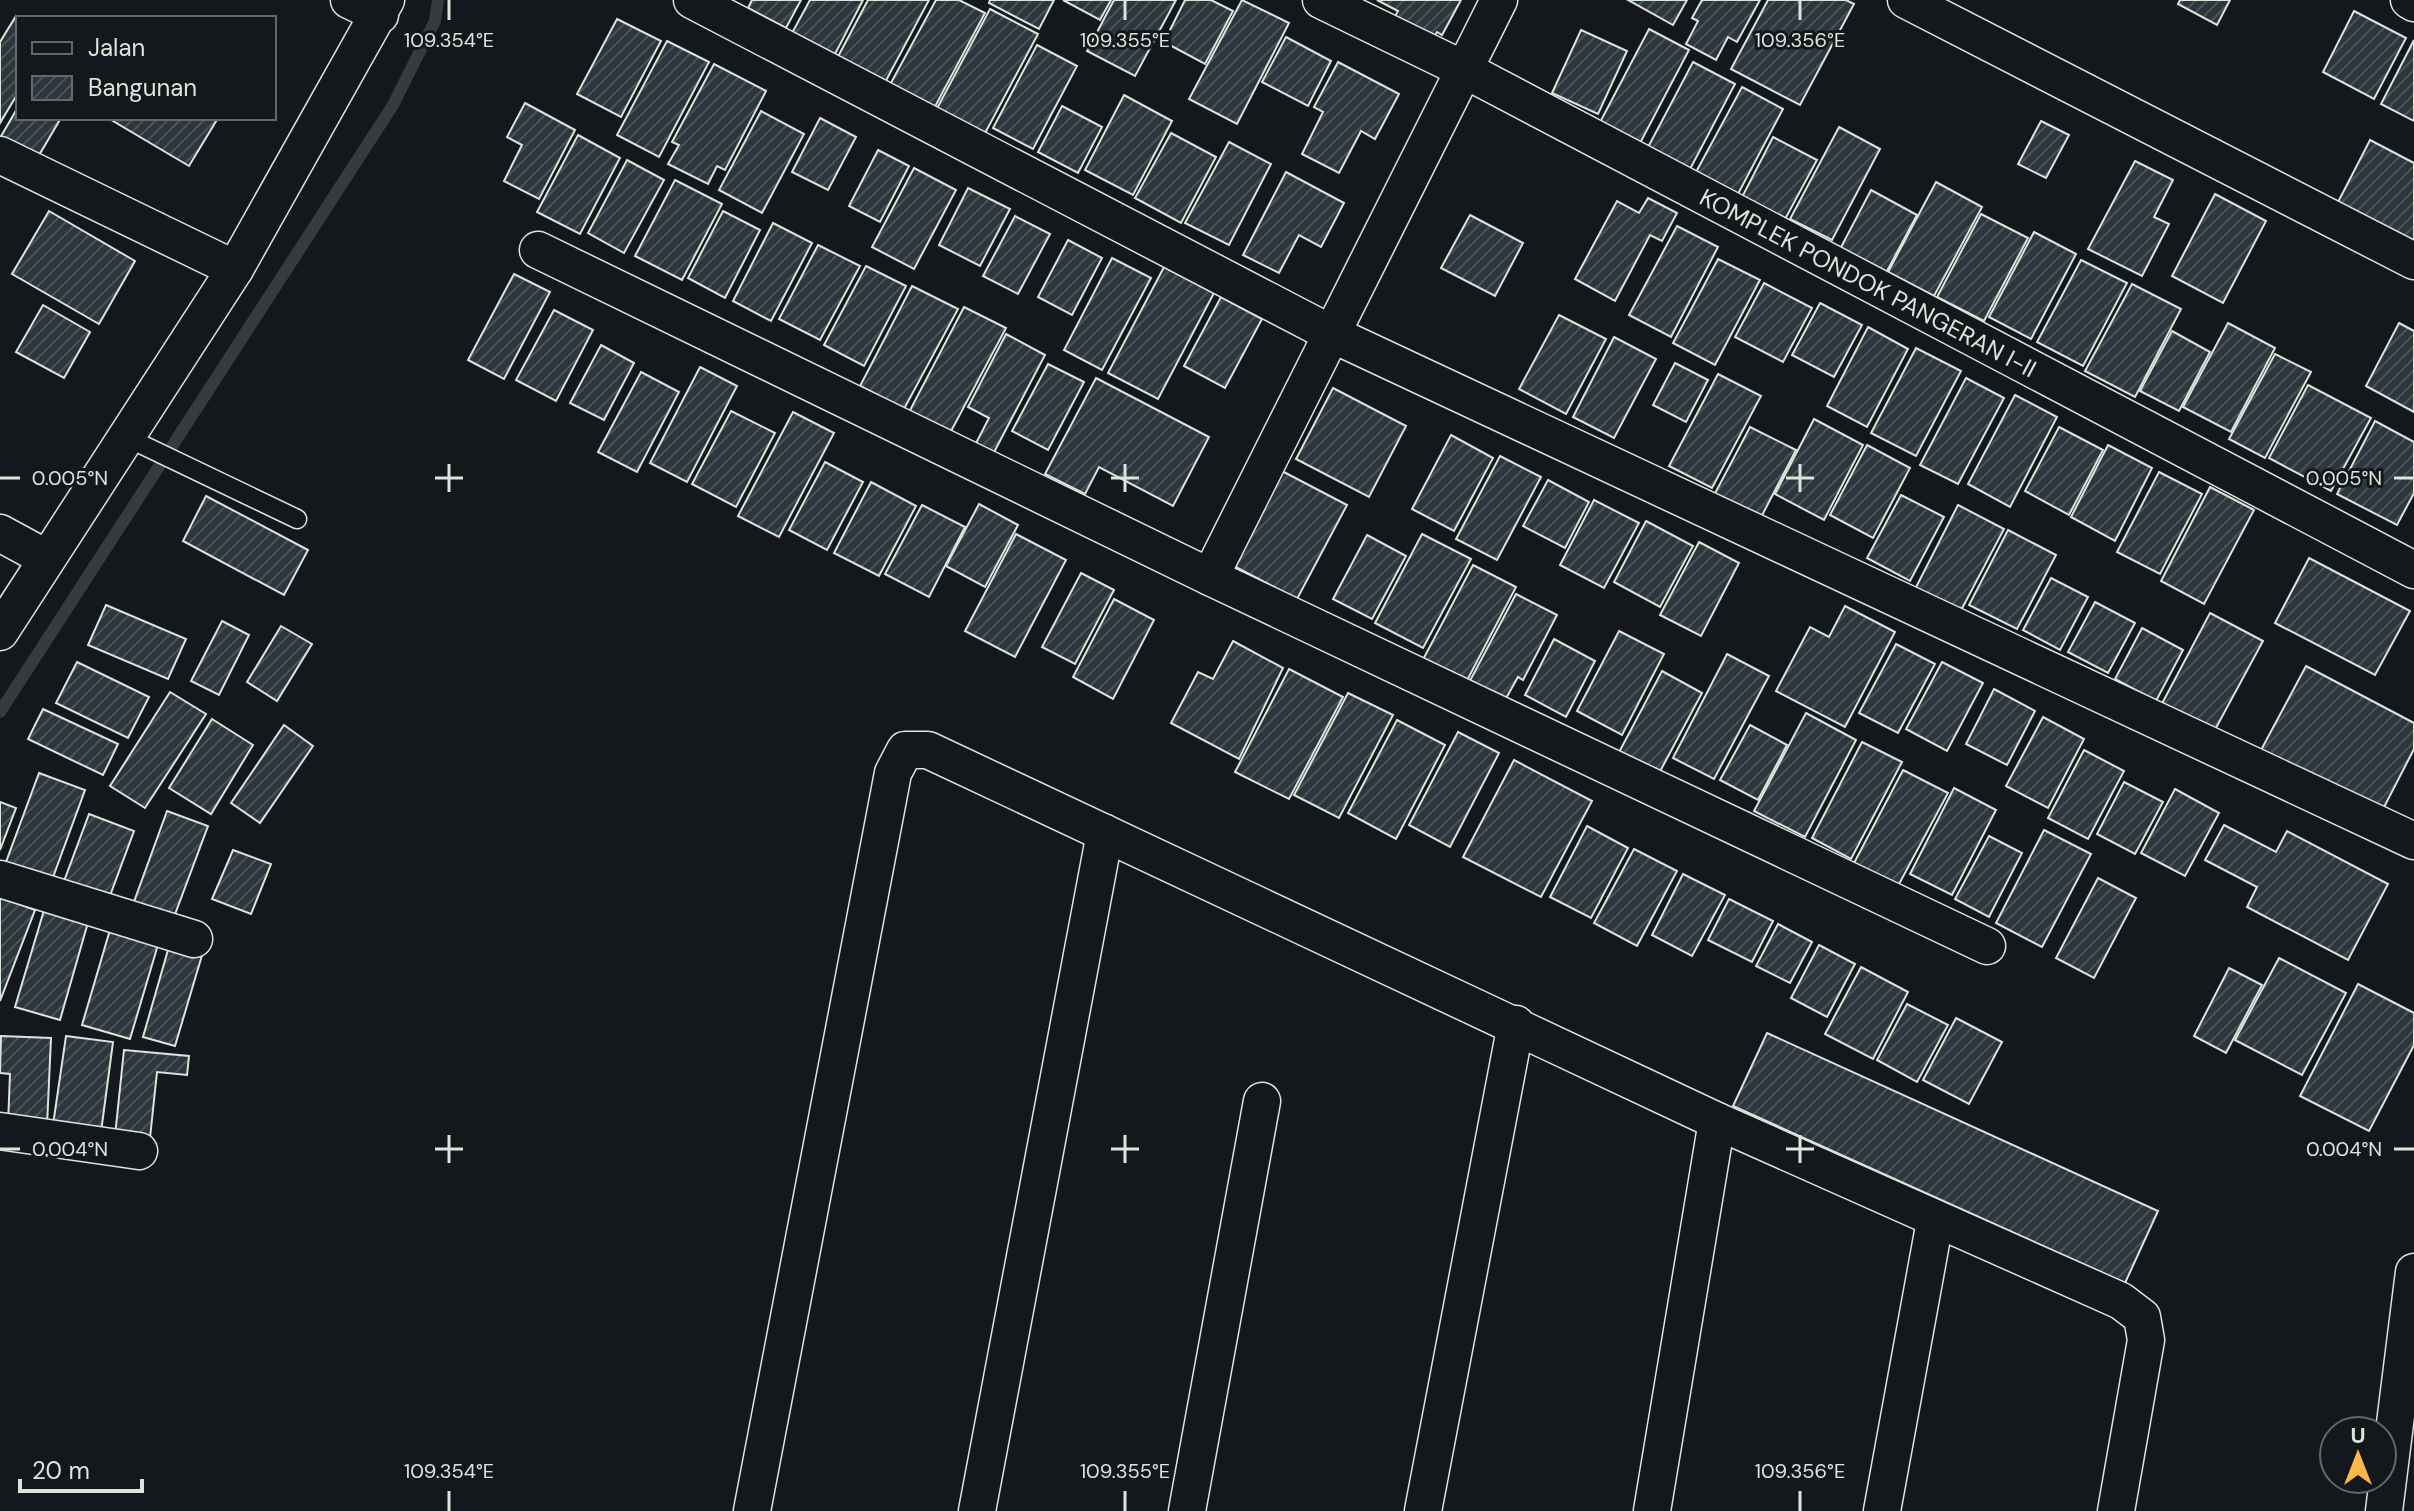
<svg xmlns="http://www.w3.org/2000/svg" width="2414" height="1511" viewBox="0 0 2414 1511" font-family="'DM Sans',sans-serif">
	<defs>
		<pattern id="building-hatch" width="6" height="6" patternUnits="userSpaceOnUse" patternTransform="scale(2)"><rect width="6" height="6" fill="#2c363c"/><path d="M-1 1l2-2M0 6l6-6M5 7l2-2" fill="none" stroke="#4a5358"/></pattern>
	</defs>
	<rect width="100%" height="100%" fill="#14181c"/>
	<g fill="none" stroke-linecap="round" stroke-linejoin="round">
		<!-- stream -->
		<polyline stroke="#363b3e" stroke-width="12" points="0,712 393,105 435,21 438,0"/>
	</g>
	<!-- building -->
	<g fill="url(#building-hatch)" stroke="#d8e6dc" stroke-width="2">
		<polygon points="752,0 801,0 786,28 748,8"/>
		<polygon points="810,0 863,0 834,56 792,33"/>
		<polygon points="868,0 929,0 881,90 833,66"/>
		<polygon points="936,0 959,0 985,13 930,116 886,92"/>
		<polygon points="990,0 1054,0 1039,29 989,3"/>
		<polygon points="1063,0 1111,0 1100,20"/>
		<polygon points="1114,0 1176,0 1135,76 1087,51"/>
		<polygon points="1185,0 1211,0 1233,11 1205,64 1164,42"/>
		<polygon points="1242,0 1289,23 1237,124 1189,99"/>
		<polygon points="1377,0 1461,0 1442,35 1437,32 1428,47 1389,27 1398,11"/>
		<polygon points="1628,0 1687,0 1673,25"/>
		<polygon points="1702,0 1760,0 1737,42 1728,37 1716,60 1686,44 1698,21 1692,18"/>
		<polygon points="1768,0 1846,0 1854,4 1800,105 1731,69"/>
		<polygon points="2180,0 2230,0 2217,25 2178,4"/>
		<polygon points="990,9 1038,34 983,137 935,112"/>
		<polygon points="2354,11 2406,38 2374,99 2323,72"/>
		<polygon points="16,16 19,18 18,93 0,123 0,42"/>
		<polygon points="617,19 661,41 621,117 577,94"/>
		<polygon points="1649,29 1689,50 1638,147 1598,126"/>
		<polygon points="1581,30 1627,51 1598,114 1552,93"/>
		<polygon points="1286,37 1331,61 1308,106 1262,82"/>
		<polygon points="2414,40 2414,121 2381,104"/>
		<polygon points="667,41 709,62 659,157 617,135"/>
		<polygon points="1037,45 1077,66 1033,149 993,128"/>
		<polygon points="1338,62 1399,94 1375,139 1361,131 1339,173 1302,154 1323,112 1314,107"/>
		<polygon points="1693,62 1735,84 1688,173 1646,151"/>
		<polygon points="714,64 766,91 725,170 717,166 708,184 668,164 679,145 672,142"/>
		<polygon points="1742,87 1783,109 1738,194 1696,172"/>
		<polygon points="1124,95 1172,121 1133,195 1085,170"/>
		<polygon points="525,103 575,130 539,199 504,181 522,145 507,137"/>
		<polygon points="1062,106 1102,127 1078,173 1038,152"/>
		<polygon points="18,107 18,118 61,118 35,162 0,138"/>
		<polygon points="761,111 804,134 762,213 719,190"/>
		<polygon points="108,118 218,118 189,166"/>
		<polygon points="820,118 856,137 828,190 792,172"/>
		<polygon points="2041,121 2069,135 2046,178 2018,164"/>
		<polygon points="1839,127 1880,149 1832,240 1790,219"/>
		<polygon points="1171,133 1216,157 1181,223 1135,198"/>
		<polygon points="578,135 620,158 580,234 537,212"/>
		<polygon points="1773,137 1817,160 1783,223 1740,201"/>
		<polygon points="2370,140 2414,163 2414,244 2337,204"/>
		<polygon points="1229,142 1271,164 1229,245 1185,223"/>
		<polygon points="878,150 909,166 880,222 849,206"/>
		<polygon points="627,160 664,180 624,253 588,233"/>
		<polygon points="2135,161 2173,180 2154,217 2169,224 2142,276 2088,249"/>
		<polygon points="914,168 956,190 914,269 872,247"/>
		<polygon points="1286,172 1344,203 1321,247 1299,235 1279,273 1243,255"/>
		<polygon points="675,180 722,204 682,280 635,256"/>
		<polygon points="1936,182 1982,207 1934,296 1888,272"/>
		<polygon points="968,188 1010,209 980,266 939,245"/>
		<polygon points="1871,190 1917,215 1886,273 1840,249"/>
		<polygon points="2215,194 2266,221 2223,303 2172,276"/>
		<polygon points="1648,198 1677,213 1662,241 1650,235 1615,301 1575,279 1617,201 1639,213"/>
		<polygon points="49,211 135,261 99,324 12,274"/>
		<polygon points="723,211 760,230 725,298 688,278"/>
		<polygon points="1981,214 2028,238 1984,321 1937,297"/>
		<polygon points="1470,215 1523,243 1495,296 1441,268"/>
		<polygon points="1015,216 1050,234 1018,294 983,276"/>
		<polygon points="773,223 812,243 771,321 733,301"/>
		<polygon points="1677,226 1718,247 1671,337 1629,315"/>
		<polygon points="2034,232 2076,254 2031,339 1989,317"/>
		<polygon points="1068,240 1102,258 1072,315 1038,297"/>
		<polygon points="818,245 860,266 820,340 779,319"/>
		<polygon points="1112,258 1151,278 1102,370 1064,350"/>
		<polygon points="1718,259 1760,280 1715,365 1673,343"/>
		<polygon points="2081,260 2127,283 2083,366 2037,342"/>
		<polygon points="866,266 906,286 864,366 824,345"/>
		<polygon points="1164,267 1214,293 1158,399 1108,373"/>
		<polygon points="514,274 550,292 504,379 468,360"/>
		<polygon points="1764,283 1812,308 1783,362 1735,337"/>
		<polygon points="2132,284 2181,309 2135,397 2085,371"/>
		<polygon points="912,286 958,309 904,409 860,386"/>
		<polygon points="1221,297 1262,319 1225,388 1184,366"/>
		<polygon points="1820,303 1862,325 1834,377 1792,355"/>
		<polygon points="43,305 90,332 64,378 16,352"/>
		<polygon points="964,307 1006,328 949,435 908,414"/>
		<polygon points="554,310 593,330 556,401 516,380"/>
		<polygon points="1559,315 1606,339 1566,414 1519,389"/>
		<polygon points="2228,323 2275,348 2231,432 2183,407"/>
		<polygon points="2399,323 2414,331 2414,412 2366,386"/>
		<polygon points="1868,327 1908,349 1867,427 1827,406"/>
		<polygon points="2172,331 2210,352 2179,411 2140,391"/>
		<polygon points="1006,334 1045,355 991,458 973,449 989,418 968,407"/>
		<polygon points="1614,337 1656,359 1614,438 1573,417"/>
		<polygon points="601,345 634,363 604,420 570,403"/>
		<polygon points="1916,348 1961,371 1916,456 1871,433"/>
		<polygon points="2275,354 2311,372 2265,458 2229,439"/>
		<polygon points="1675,363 1708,380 1686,422 1653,405"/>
		<polygon points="1048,364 1084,382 1048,450 1012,431"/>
		<polygon points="700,367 737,386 687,482 650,463"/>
		<polygon points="641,372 679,392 637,472 598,452"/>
		<polygon points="1718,374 1761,396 1712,488 1669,466"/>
		<polygon points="1096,378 1209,437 1173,506 1099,467 1085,494 1045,474"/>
		<polygon points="1966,378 2004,398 1958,484 1920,465"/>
		<polygon points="2308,385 2371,418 2331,491 2269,458"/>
		<polygon points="1333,388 1406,426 1369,497 1296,459"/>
		<polygon points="2015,395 2057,417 2010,507 1968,484"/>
		<polygon points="731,411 775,433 736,507 692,484"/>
		<polygon points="793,412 834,433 779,537 738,516"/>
		<polygon points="1814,419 1863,445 1824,520 1775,494"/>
		<polygon points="2375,421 2414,442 2414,493 2397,525 2337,494"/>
		<polygon points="1750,427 1796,450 1758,523 1712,499"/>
		<polygon points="2059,427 2103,450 2069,515 2025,491"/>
		<polygon points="1451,435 1493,458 1454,531 1412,509"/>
		<polygon points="1867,445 1910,468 1873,538 1830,515"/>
		<polygon points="2108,445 2152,468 2115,541 2071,517"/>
		<polygon points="1500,456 1541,477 1497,560 1456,539"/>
		<polygon points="825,462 863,482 827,550 789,530"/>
		<polygon points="1280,470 1347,505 1297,599 1230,564"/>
		<polygon points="2159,472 2202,494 2160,574 2117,552"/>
		<polygon points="1548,480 1589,502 1565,548 1523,526"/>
		<polygon points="871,482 916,506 879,576 834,553"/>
		<polygon points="2210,487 2254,510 2204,604 2161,581"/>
		<polygon points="1901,495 1944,517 1910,581 1867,558"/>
		<polygon points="206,496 308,550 284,595 183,541"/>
		<polygon points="1594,500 1639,523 1604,588 1560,565"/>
		<polygon points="979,504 1018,525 985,587 946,566"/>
		<polygon points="922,505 965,527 929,597 885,574"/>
		<polygon points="1958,505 2004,529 1957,618 1912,595"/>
		<polygon points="1646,521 1693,546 1660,607 1614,582"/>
		<polygon points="2008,530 2056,555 2017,629 1969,605"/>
		<polygon points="1016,534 1066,560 1015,657 965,631"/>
		<polygon points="1422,534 1471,559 1423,648 1375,623"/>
		<polygon points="1367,535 1406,556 1372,619 1333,599"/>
		<polygon points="1699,542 1739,563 1701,636 1660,615"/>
		<polygon points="2309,558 2410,611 2375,675 2275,623"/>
		<polygon points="1473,565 1516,587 1462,690 1419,667"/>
		<polygon points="1081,573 1114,590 1075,664 1042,647"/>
		<polygon points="2051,578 2088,597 2060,650 2023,630"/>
		<polygon points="1516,594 1557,615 1523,680 1518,677 1500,709 1465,690"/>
		<polygon points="1114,599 1154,620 1113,699 1073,677"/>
		<polygon points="2095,602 2135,623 2108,673 2068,652"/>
		<polygon points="106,605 186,639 168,679 88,645"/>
		<polygon points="1845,606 1895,632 1845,727 1776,691 1810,627 1829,637"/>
		<polygon points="2210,613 2263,641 2210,739 2158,711"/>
		<polygon points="222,621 249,635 219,695 191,681"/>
		<polygon points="281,626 312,644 277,701 247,682"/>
		<polygon points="2142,628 2183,650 2156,701 2115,679"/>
		<polygon points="1619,631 1664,654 1622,735 1577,711"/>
		<polygon points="1554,639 1595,661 1566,717 1525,695"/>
		<polygon points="1233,641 1283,668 1239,759 1171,723 1198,672 1213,679"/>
		<polygon points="1896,644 1935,664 1898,733 1859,713"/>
		<polygon points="1727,654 1769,676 1714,779 1673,758"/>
		<polygon points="77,662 149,697 128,738 56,703"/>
		<polygon points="1942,662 1983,683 1947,751 1906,729"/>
		<polygon points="2306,666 2414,723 2414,749 2381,813 2261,750"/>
		<polygon points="1289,669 1343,697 1289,799 1235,772"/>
		<polygon points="1662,671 1702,693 1657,777 1617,756"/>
		<polygon points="1994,689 2035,711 2007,765 1966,744"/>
		<polygon points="170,692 206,714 145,808 110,786"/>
		<polygon points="1348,693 1393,715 1339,818 1294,795"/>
		<polygon points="43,709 118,744 103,775 28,739"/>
		<polygon points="1806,713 1856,740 1805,837 1754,811"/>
		<polygon points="2043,717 2084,739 2048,808 2006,786"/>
		<polygon points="212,719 253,745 211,814 169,788"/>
		<polygon points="1397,720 1445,745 1396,839 1348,813"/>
		<polygon points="284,725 313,746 260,823 231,803"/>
		<polygon points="1750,725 1787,745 1758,800 1720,780"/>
		<polygon points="1458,732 1499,753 1450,847 1409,825"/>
		<polygon points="1862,742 1902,762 1851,859 1812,838"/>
		<polygon points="2084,750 2124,771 2088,839 2048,818"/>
		<polygon points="1514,760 1592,801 1541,897 1463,857"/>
		<polygon points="1903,770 1948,793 1898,886 1854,863"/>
		<polygon points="39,773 85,790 52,880 6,862"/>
		<polygon points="2124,782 2163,802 2135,854 2097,834"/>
		<polygon points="1954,788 1996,810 1952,895 1910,874"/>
		<polygon points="2175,789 2219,813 2185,876 2141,853"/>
		<polygon points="0,802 16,808 0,850"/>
		<polygon points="167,811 208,826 171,925 131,910"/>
		<polygon points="89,814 134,831 108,901 63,884"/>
		<polygon points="2224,825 2276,852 2287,831 2388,884 2348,960 2247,907 2257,887 2205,860"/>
		<polygon points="1587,826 1628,848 1591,918 1550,897"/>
		<polygon points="2044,830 2091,854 2042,947 1996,923"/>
		<polygon points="1989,836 2022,853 1989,917 1955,899"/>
		<polygon points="1634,849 1677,871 1637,946 1594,923"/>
		<polygon points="233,850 271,864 251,914 212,899"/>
		<polygon points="1683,874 1725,895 1692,956 1652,935"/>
		<polygon points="2098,878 2136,898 2094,978 2056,958"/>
		<polygon points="0,897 35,910 0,1001"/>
		<polygon points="1729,899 1773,921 1752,962 1708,940"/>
		<polygon points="45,907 89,919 60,1020 15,1007"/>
		<polygon points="112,923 160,938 130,1039 82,1025"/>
		<polygon points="1778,924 1812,942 1790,983 1756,966"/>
		<polygon points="170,943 203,952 175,1046 143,1037"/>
		<polygon points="1819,945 1855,964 1827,1017 1791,998"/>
		<polygon points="2279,958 2346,993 2302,1075 2235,1040"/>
		<polygon points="1861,967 1908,992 1873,1059 1825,1034"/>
		<polygon points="2229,968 2262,985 2226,1053 2194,1036"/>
		<polygon points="2358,984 2414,1013 2414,1045 2369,1131 2300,1096"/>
		<polygon points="1907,1004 1948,1025 1917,1082 1877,1060"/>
		<polygon points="1956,1018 2002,1042 1969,1104 1923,1080"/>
		<polygon points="1767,1033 2158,1211 2125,1283 1733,1106"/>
		<polygon points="1,1036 51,1038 47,1126 8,1124 10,1074 0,1073"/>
		<polygon points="66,1036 113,1042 101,1132 53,1125"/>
		<polygon points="124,1050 189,1056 187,1075 157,1072 150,1138 115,1136"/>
	</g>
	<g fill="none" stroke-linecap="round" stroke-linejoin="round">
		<defs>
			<polyline id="service" points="126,437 297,519"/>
			<g id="minor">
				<polyline points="349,0 380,15"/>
				<polyline points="692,0 1332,334 2414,841"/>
				<path id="s1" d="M1321 0 1465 70 2414 570"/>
				<polyline points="1906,0 2414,261"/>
				<polyline points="2409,0 2414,3"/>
				<polyline points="0,155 235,269"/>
				<polyline points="538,250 1210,577 1987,946"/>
				<polyline points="0,533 46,558"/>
				<polyline points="1210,577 1499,0"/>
				<polyline points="0,632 235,269 386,0"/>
				<polyline points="0,879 194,939"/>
				<polyline points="0,1131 139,1151"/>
				<polyline points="752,1511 893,773 905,750 928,750 1717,1121 2121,1301 2142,1317 2146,1340 2116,1511"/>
				<polyline points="977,1511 1105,833"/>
				<polyline points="1187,1511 1262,1101"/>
				<polyline points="1423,1511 1516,1024"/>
				<polyline points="1652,1511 1717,1121"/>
				<polyline points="1882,1511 1935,1221"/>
				<polyline points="2384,1511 2414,1272"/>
			</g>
		</defs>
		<!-- service casing -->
		<use href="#service" stroke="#d8e6dc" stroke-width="21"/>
		<!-- minor casing -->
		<use href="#minor" stroke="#d8e6dc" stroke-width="39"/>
		<!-- service -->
		<use href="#service" stroke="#14181c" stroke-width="18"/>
		<!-- minor -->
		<use href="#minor" stroke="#14181c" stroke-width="36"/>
	</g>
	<!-- ticks -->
	<path fill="none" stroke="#d8e6dc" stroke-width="3" d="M449 0V20M1125 0V20M1800 0V20M449 464V492M1125 464V492M1800 464V492M0 478H20M435 478H463M1111 478H1139M1786 478H1814M2394 478H2414M449 1135V1163M1125 1135V1163M1800 1135V1163M0 1149H20M435 1149H463M1111 1149H1139M1786 1149H1814M2394 1149H2414M449 1491V1511M1125 1491V1511M1800 1491V1511"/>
	<g text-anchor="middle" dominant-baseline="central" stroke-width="6" stroke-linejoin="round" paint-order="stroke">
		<!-- street labels -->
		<g font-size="24" fill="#d8e6dc" stroke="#14181c">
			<text stroke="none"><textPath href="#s1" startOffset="616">KOMPLEK PONDOK PANGERAN I-II</textPath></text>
		</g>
	</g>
	<g font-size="20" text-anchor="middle" fill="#d8e6dc" stroke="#14181c" stroke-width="6" stroke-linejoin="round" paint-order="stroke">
		<text x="449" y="47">109.354°E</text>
		<text x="1125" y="47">109.355°E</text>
		<text x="1800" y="47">109.356°E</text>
		<text x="70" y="485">0.005°N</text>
		<text x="2344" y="485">0.005°N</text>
		<text x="70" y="1156">0.004°N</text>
		<text x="2344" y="1156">0.004°N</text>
		<text x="449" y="1478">109.354°E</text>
		<text x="1125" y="1478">109.355°E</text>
		<text x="1800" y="1478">109.356°E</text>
	</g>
	<!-- legend -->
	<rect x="16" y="16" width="260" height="104" fill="#14181c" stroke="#626a69" stroke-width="2"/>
	<rect x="32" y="42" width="40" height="12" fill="#14181c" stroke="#626a69" stroke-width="2"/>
	<text x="88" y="56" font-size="24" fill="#d8e6dc">Jalan</text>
	<rect x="32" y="76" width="40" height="24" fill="url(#building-hatch)" stroke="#626a69" stroke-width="2"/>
	<text x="88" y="96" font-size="24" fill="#d8e6dc">Bangunan</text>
	<!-- north arrow -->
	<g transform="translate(2358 1455)"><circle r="38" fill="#14181c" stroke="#626a69" stroke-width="2"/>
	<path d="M0-6L14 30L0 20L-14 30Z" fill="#ffb74d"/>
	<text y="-12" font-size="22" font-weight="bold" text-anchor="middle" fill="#d8e6dc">U</text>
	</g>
	<!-- scale -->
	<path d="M20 1479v12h122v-12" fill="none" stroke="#d8e6dc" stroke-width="4"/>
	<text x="32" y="1479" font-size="24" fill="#d8e6dc" stroke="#14181c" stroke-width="6" paint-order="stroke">20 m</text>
</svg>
